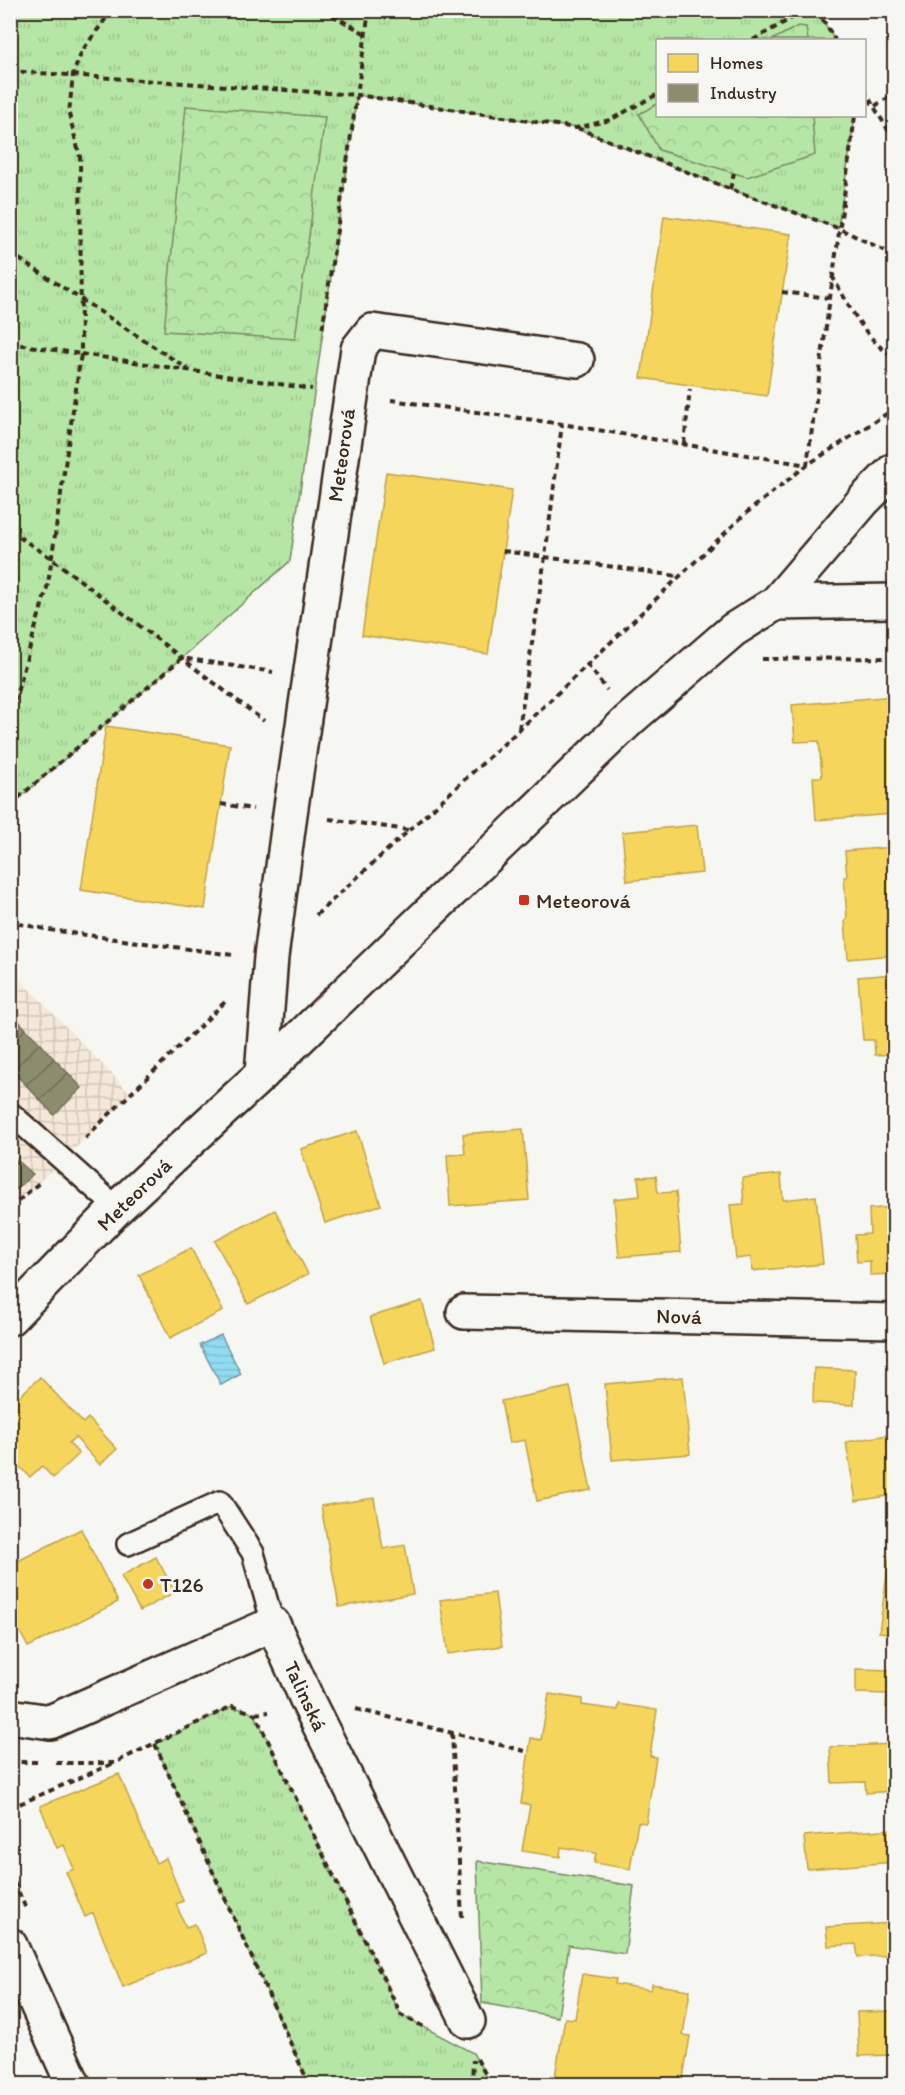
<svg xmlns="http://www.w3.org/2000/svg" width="905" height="2095" viewBox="0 0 905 2095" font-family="Itim,sans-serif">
	<defs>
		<pattern id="industrial-grid" width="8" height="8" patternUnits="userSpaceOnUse" patternTransform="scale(1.5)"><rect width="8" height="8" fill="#f5e8da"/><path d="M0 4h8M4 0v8" fill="none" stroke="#d3c7bb"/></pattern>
		<pattern id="grass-tufts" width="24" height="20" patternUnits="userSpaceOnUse" patternTransform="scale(1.5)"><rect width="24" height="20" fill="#b5e6a6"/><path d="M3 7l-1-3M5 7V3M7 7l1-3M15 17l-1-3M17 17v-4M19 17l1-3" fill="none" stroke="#9dc58e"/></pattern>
		<pattern id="park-crowns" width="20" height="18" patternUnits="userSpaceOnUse" patternTransform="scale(1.5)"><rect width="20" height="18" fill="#b5e6a6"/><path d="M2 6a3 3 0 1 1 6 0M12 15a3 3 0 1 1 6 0" fill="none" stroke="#9dc58e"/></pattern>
		<pattern id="water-rules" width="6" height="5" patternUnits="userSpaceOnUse" patternTransform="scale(1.5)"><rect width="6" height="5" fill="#91dcf3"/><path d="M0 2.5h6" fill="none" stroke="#7ebdd0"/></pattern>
	</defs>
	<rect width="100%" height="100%" fill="#f6f6f2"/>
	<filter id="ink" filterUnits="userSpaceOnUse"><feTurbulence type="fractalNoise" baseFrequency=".0167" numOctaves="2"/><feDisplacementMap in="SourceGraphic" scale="12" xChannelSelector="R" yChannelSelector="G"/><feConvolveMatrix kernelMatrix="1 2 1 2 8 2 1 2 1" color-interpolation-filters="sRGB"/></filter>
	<g filter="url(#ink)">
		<!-- industrial -->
		<polygon fill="url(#industrial-grid)" points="11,970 131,1094 63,1160 11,1208"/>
		<!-- grass -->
		<g fill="url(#grass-tufts)" stroke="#788862" stroke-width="1.5">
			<polygon points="11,11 817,11 835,40 658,40 658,116 855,116 838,228 730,189 576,128 357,95 290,561 182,658 11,805"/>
			<polygon points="232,1706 255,1714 401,2015 473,2053 491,2084 309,2084 155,1744"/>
		</g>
		<!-- park -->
		<g fill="url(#park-crowns)" stroke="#788862" stroke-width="1.5">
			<polygon points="798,26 806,27 808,40 772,40"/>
			<polygon points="657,104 658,116 812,116 815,155 747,177 659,150 639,114"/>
			<polygon points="186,106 325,117 295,339 164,331"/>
			<polygon points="477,1861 634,1886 625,1954 569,1945 558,2017 482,2003"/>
		</g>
		<!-- water -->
		<polygon fill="url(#water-rules)" stroke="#6f959e" stroke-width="1.5" points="221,1335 241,1374 221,1385 200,1345"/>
		<!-- homes -->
		<g fill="#f6d55c" stroke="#bea249" stroke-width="1.5">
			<polygon points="664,216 791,234 767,396 641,378"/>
			<polygon points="386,472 512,490 488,654 362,635"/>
			<polygon points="894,696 894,737 893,737 894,814 816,820 813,777 822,777 819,741 795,742 792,705"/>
			<polygon points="106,726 230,745 205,909 81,890"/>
			<polygon points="697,825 702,873 627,881 622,832"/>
			<polygon points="893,847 894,955 848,959 845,920 847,919 844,877 847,877 845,851"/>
			<polygon points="894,974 894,1054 875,1055 874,1040 863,1040 858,977"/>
			<polygon points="523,1129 529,1200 450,1206 447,1155 465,1154 463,1134"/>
			<polygon points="357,1131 381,1205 325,1223 301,1149"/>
			<polygon points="781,1174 783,1200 816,1196 823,1264 752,1271 751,1257 736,1259 730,1205 744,1204 742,1178"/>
			<polygon points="656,1176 658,1193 676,1192 681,1252 619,1257 614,1199 640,1196 638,1177"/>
			<polygon points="894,1207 894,1274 870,1275 870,1261 857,1262 855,1235 870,1234 869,1209"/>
			<polygon points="275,1210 308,1274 248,1304 215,1241"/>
			<polygon points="191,1248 223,1311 170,1338 139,1275"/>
			<polygon points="422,1301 435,1348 384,1363 370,1317"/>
			<polygon points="814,1368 855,1370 854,1405 813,1403"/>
			<polygon points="40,1377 83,1423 88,1418 117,1449 100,1465 75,1437 69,1443 79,1454 53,1478 42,1466 30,1477 10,1457 10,1405"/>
			<polygon points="683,1377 690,1454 612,1460 605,1384"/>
			<polygon points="570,1387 591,1490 537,1501 525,1440 509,1443 501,1401"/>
			<polygon points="894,1434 894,1495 856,1501 846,1442"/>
			<polygon points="374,1498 383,1549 405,1545 413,1594 339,1607 321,1506"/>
			<polygon points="81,1529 118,1602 28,1647 10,1613 10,1565"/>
			<polygon points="890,1553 894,1554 894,1634 879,1632"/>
			<polygon points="156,1557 175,1592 140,1611 121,1576"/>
			<polygon points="495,1593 502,1646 448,1654 440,1600"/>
			<polygon points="856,1669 894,1670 894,1708 886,1707 887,1694 856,1693"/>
			<polygon points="549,1694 582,1699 582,1705 618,1710 619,1704 657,1710 650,1756 656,1757 646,1823 638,1822 630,1869 594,1863 596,1853 561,1847 560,1857 522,1851 530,1805 521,1803 531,1738 541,1740"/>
			<polygon points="894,1744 894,1791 866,1793 865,1782 832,1783 830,1747"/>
			<polygon points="119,1774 156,1863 166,1858 183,1901 176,1904 186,1927 195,1924 207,1953 123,1987 93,1913 85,1917 66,1872 74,1869 64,1845 57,1848 40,1806"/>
			<polygon points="894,1829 894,1862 807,1869 804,1836"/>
			<polygon points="894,1923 894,1955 858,1957 856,1944 828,1946 826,1927"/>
			<polygon points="582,1974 616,1979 615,1984 651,1990 652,1984 690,1990 683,2035 690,2036 682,2084 563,2084 554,2082 565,2018 575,2019"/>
			<polygon points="894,2011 894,2055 859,2056 857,2012"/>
		</g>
		<!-- industry -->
		<g fill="#8c8c6e" stroke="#746f56" stroke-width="1.5">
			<polygon points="12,1014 26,1029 10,1044 10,1016"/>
			<polygon points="26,1029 40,1043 12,1071 10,1044"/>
			<polygon points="40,1043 54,1059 26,1085 12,1071"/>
			<polygon points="54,1059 68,1073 40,1100 26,1085"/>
			<polygon points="68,1073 82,1088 54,1115 40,1100"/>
			<polygon points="17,1160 33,1174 10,1195 10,1166"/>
		</g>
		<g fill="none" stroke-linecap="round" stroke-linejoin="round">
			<defs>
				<g id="lane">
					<polyline points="10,1113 117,1208"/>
					<polyline points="128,1544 220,1502 253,1553 273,1624"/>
				</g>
				<g id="street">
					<polyline points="776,603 894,601"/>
					<polyline points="262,1074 271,957 290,814 358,349 372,331 577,360"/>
					<polyline points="464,1312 894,1321"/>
					<polyline points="10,1318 117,1208 262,1074 629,720 733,630 776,603 864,500 894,470"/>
					<polyline points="10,1716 50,1722 273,1624 309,1704 468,2021"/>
					<polyline points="10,1945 73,2084"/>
				</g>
			</defs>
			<!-- lane casing -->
			<use href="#lane" stroke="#3b2a1e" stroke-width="26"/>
			<!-- street casing -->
			<use href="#street" stroke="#3b2a1e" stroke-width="38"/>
			<!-- path -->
			<g stroke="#3b2a1e" stroke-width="4" stroke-dasharray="6 4.5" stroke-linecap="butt">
				<polyline points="112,10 82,51 73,74 69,114 80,157 81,354 312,389"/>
				<polyline points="323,10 366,34"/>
				<polyline points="369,10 357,95 576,128 610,120 658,94"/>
				<polyline points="817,10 835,40"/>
				<polyline points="753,40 806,10"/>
				<polyline points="10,71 357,95 322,331"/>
				<polyline points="864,90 894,140"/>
				<polyline points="875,106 894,94"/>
				<polyline points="577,128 730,189 838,228 894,255"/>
				<polyline points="730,189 734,173"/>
				<polyline points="10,253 188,369"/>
				<path d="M832 276C849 305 865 340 894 357"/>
				<polyline points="782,292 829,298"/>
				<polyline points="10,343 81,354 48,584 10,717"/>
				<polyline points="391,400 562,424 807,465 855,116"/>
				<polyline points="684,444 690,389"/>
				<polyline points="10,531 51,558 264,721"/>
				<polyline points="503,551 677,576"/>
				<polyline points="762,659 894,658"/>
				<polyline points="587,664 607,690"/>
				<polyline points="519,729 545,557 562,424"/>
				<polyline points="221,804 253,809"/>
				<polyline points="10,805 182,658 273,672"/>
				<polyline points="329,819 408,830"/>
				<polyline points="316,915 519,730 745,514 807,465 894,409"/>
				<polyline points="10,917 20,924 50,930 233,955"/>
				<polyline points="85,1138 228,999"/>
				<polyline points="10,1208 39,1183"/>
				<polyline points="356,1709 529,1752"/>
				<polyline points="255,1714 269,1712"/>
				<polyline points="452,1733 462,1918"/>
				<polyline points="155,1744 309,2084"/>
				<polyline points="10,1762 40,1762"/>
				<polyline points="56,1763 114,1763 232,1706 255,1714 401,2015 428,2029"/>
				<polyline points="10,1808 112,1764"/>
				<polyline points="10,1873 27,1911"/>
				<polyline points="477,2059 491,2084"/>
				<polyline points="472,2084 473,2060"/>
			</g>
			<!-- lane -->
			<use href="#lane" stroke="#f6f6f2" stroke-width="21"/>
			<!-- street -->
			<use href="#street" stroke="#f6f6f2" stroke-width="33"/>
		</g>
	</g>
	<!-- markers -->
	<g fill="#c8321e" stroke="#f6f6f2" stroke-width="2">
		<rect x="518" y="894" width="12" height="12" rx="3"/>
		<circle cx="148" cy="1584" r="6"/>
	</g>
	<g text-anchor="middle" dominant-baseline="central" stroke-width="6" stroke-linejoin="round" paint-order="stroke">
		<!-- street labels -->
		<g font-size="21" fill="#3b2a1e" stroke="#f6f6f2">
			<text transform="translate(341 455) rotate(-82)">Meteorová</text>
			<text transform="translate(134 1194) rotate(-44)">Meteorová</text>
			<text transform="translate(679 1316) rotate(1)">Nová</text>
			<text transform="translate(306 1696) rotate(65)">Talinská</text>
		</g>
		<!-- poi labels -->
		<g font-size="21" fill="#3b2a1e" stroke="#f6f6f2" text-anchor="start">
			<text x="536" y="900">Meteorová</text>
			<text x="160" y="1584">T126</text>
		</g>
	</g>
	<!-- margin -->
	<rect width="905" height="2095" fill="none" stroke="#f6f6f2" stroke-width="36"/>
	<rect x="18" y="18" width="869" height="2059" fill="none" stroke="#3b2a1e" stroke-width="2" filter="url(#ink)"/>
	<!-- legend -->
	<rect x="656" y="39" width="210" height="78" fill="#f6f6f2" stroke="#aba49d" stroke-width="1.5"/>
	<rect x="668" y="54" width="30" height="18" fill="#f6d55c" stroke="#aba49d" stroke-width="1.5"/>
	<text x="710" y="69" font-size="18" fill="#3b2a1e">Homes</text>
	<rect x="668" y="84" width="30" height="18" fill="#8c8c6e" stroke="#aba49d" stroke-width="1.5"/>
	<text x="710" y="99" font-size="18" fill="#3b2a1e">Industry</text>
</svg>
